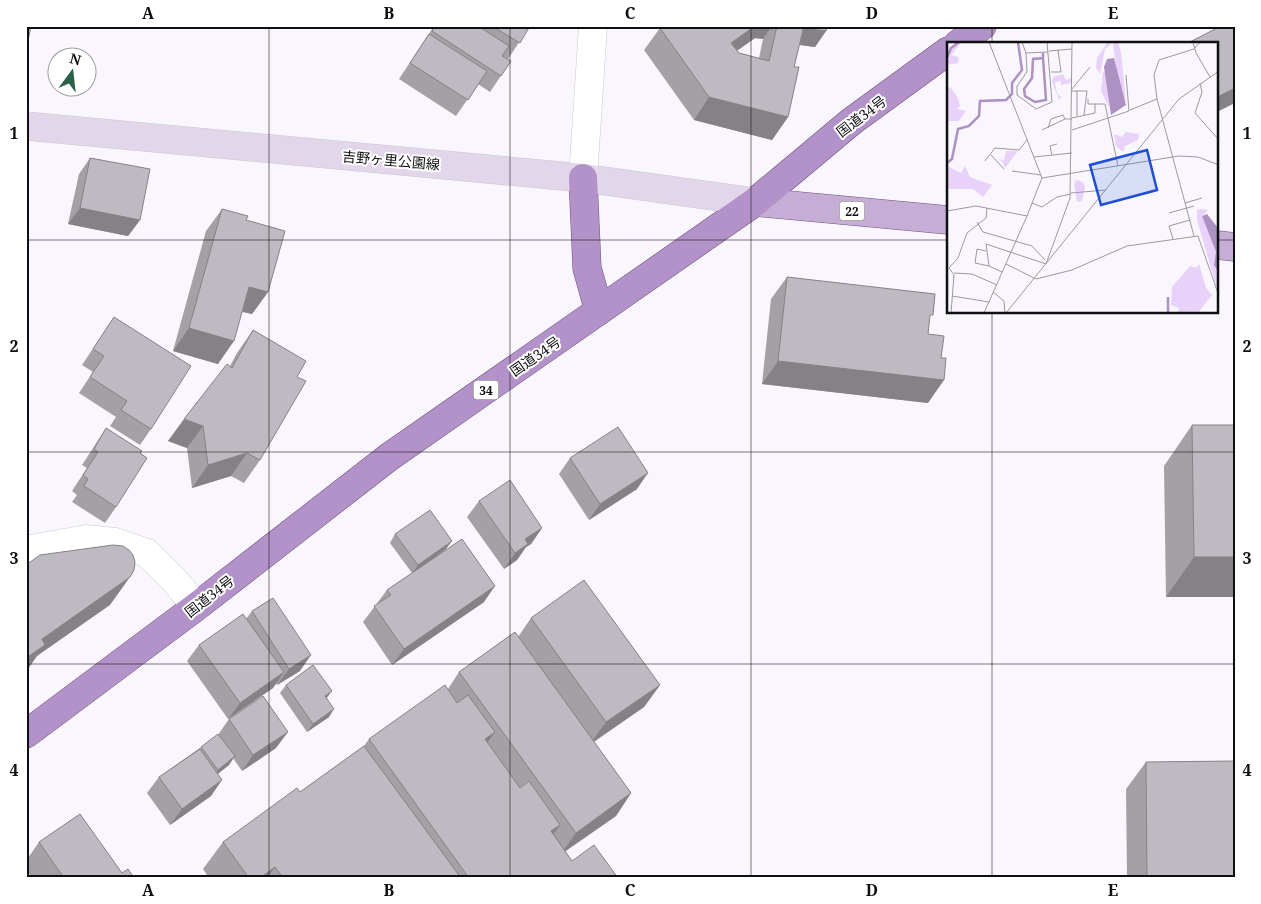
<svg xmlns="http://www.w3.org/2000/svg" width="1261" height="904" viewBox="0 0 1261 904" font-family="'Noto Serif','Noto Sans JP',serif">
	<rect width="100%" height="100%" fill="#faf6fd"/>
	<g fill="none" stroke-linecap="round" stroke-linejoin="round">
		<defs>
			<polyline id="minor" points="26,550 86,539 115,542 147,553 176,582 196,607"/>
			<polyline id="tertiary" points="583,178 593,26"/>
			<polyline id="secondary" points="26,126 583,178 755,202"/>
			<g id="primary">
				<polyline points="755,202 948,220"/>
				<polyline points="1217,245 1235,247"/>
			</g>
			<g id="trunk">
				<polyline points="958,44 982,26"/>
				<polyline points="583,178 587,268 599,311"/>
				<polyline points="26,734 196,607 389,457 755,202 852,121 948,51"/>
			</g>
		</defs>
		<!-- minor casing -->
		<use href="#minor" stroke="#cdc9d0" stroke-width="29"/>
		<!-- tertiary casing -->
		<use href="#tertiary" stroke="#cdc9d0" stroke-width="29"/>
		<!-- secondary casing -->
		<use href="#secondary" stroke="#cdc9d0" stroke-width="29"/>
		<!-- primary casing -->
		<use href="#primary" stroke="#6c527e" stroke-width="29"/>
		<!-- trunk casing -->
		<use href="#trunk" stroke="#6c527e" stroke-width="29"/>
		<!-- minor -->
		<use href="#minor" stroke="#fff" stroke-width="28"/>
		<!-- tertiary -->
		<use href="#tertiary" stroke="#fff" stroke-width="28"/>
		<!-- secondary -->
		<use href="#secondary" stroke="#e2d6ea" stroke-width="28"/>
		<!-- primary -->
		<use href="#primary" stroke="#c5add6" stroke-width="28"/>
		<!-- trunk -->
		<use href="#trunk" stroke="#b292c8" stroke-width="28"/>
	</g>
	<!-- wall -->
	<g fill="#a3a0a6" fill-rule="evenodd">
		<polygon points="434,26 530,26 508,59 502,56 511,61 490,92 478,84 456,116 399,79"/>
		<path d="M662 26H827L826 31 815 47 799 45 794 67 788 117 772 140 694 120 644 50 660 28ZM755 38 763 39 759 58 739 53 737 51Z"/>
		<polygon points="90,158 140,220 128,236 68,224 79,174"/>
		<polygon points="222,209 246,220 268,292 252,314 242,312 218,364 173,351 206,231"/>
		<polygon points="787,277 929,320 928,334 928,403 762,384 771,299"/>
		<polygon points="114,317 151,429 140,445 110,426 116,417 79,393 93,372 82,365"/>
		<polygon points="253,330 297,377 260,460 244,483 231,476 192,488 187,448 168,441 230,366 237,353"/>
		<polygon points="1192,425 1235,597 1166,597 1164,466"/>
		<polygon points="106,428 141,453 116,507 105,523 72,502 77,495 72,491 87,468 82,465"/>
		<polygon points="570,458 637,489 589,520 559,474"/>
		<polygon points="479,501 542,528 531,544 526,547 517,560 504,569 467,517"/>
		<polygon points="395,534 446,549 420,568 484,602 392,665 363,622 387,590 412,573 390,543"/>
		<polygon points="252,611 300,671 277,685 276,683 273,688 228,719 187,661 199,645 246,619"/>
		<polygon points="531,618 660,685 644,707 594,742 631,793 616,816 565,851 572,861 618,878 209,878 203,869 223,842 300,792 364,746 369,739 448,689 459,672 518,637"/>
		<polygon points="286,685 327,698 329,717 307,732 280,693"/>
		<polygon points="229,719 276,748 242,771 233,758 229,765 218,774 211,796 170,825 147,793 159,777 218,735"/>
		<polygon points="1146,762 1235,878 1127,878 1126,789"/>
		<polygon points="39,842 122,873 134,878 32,878 26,869 26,861"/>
	</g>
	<!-- shaded-wall -->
	<g fill="#858287">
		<polygon points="755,26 772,26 763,39 755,38 716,65 731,43"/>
		<polygon points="792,26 826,31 815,47 774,41"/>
		<polygon points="1235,88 1235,103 1217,112 1217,97"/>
		<polygon points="709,97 788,117 772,140 694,120"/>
		<polygon points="80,208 140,220 128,236 68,224"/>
		<polygon points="249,287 268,292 252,314 233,309"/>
		<polygon points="189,328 234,341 218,364 173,351"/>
		<polygon points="778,361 944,380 928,403 762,384"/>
		<polygon points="184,419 203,426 187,448 168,441"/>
		<polygon points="247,453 231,476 192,488 208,465"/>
		<polygon points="648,473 637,489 589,520 600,504"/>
		<polygon points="542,528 531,544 526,547 517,560 504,569 525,539"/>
		<polygon points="452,541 446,549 412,574 418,565"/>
		<polygon points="1194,557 1235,557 1235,597 1166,597"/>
		<polygon points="130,577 110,605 37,656 26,672 26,658 42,639"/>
		<polygon points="495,586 484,602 392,665 404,649"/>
		<polygon points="311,655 300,671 277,685 289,669"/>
		<polygon points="284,672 273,688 228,719 240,703"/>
		<polygon points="660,685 644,707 590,744 606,722"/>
		<polygon points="332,691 326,699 325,696"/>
		<polygon points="334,709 329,717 307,732 313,724"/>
		<polygon points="288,732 276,748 242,771 253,755"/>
		<polygon points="495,732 475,759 485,739"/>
		<polygon points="235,756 229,765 212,778 218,770"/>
		<polygon points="222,780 211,796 170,825 182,809"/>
		<polygon points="631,793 616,816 560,855 576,833"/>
		<polygon points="560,825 541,852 551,831"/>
		<polygon points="275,867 267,878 260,878"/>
	</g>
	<!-- building -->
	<g fill="#bebac1" stroke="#858287">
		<polygon points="26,26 31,26 27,46 26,46"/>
		<polygon points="435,26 478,26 509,46 502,56 511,61 501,76 432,31"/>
		<polygon points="492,26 530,26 520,43"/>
		<polygon points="662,26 755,26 731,43 739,53 769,61 777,26 804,26 794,67 799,67 788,117 709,97 660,28"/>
		<polygon points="804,26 827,26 826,31 803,28"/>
		<polygon points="1221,26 1235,26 1235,88 1217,97 1217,44 1186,44"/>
		<polygon points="429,34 487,71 468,100 410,63"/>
		<polygon points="90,158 150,169 140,220 80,208"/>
		<polygon points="222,209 248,216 246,220 285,231 268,292 249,287 234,341 189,328"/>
		<polygon points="787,277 935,294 933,315 930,315 928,334 944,336 941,358 946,358 944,380 778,361"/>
		<polygon points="114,317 191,366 151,429 121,410 127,401 90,377 104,356 93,349"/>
		<polygon points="253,330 306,361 297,377 306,381 260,460 247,453 208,465 203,426 184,419 227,364 232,368"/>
		<polygon points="1192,425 1235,425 1235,557 1194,557"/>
		<polygon points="618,427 648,473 600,504 570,458"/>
		<polygon points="106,428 142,451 140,453 147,458 116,507 84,486 88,479 83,475 98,452 94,449"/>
		<polygon points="510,480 542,528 525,539 528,544 515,553 479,501"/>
		<polygon points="430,510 452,541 418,565 395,534"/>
		<polygon points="462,539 495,586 404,649 374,606 391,595 387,590"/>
		<polygon points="113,545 123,546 129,550 133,555 135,562 134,570 130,577 42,639 45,645 26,658 26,565 40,555"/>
		<polygon points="584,580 660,685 606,722 531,618"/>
		<polygon points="273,598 311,655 289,669 252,611"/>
		<polygon points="243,614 284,672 240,703 199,645"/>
		<polygon points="515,632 631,793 576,833 459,672"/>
		<polygon points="313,665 332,691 325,696 334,709 313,724 286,685"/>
		<polygon points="445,685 457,703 468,695 495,732 485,739 520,788 529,781 560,825 551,831 572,861 594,845 618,878 469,878 369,739"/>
		<polygon points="263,696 288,732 253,755 229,719"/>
		<polygon points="218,734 235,756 218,770 201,747"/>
		<polygon points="364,746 461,878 283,878 275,867 260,878 249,878 223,842 297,788 300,792"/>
		<polygon points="200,749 222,780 182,809 159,777"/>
		<polygon points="1235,761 1235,878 1147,878 1146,762"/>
		<polygon points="80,814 122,873 128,869 134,878 64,878 39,842"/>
	</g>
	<!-- grid -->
	<path fill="none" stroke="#0f0e10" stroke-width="1" stroke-opacity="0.55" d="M269 26V878M510 26V878M751 26V878M992 26V44M26 240H948M1217 240H1235M992 312V878M26 452H1235M26 664H1235"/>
	<g text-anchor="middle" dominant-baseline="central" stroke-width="4" stroke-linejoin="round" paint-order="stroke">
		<!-- shield labels -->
		<g fill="#fff" stroke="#575658" stroke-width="1">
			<rect x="839.5" y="201.5" width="25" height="19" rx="4"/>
			<rect x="473.5" y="380.5" width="25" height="19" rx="4"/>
		</g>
		<g font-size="12" font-weight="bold" fill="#0f0e10">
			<text x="852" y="211">22</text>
			<text x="486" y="390">34</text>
		</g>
		<!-- street labels -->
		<g font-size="14" fill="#0f0e10" stroke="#fff">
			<text transform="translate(861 116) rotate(-37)">国道34号</text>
			<text transform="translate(391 160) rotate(5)">吉野ヶ里公園線</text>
			<text transform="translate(535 356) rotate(-35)">国道34号</text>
			<text transform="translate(209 596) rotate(-38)">国道34号</text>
		</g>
	</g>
	<!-- overview -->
	<g transform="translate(947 42)">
		<rect width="271" height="271" fill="#faf6fd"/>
		<path d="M179 90 192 92 191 98 178 104 176 110 169 104 167 92 175 95ZM252 222 259 246 265 253 251 271H231L232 266 224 263 225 245 243 224 249 226Z" fill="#e8d2f9"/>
		<path d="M15 0 4 13 12 15 11 21 0 23 5 6ZM161 0 164 2 158 7 153 32 149 26 150 16ZM166 0H171L174 10 179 61 170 34ZM159 29 161 32 162 66 154 49 156 30ZM116 32 119 38 124 36V41L114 43V39L108 40 110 52 114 55 112 58 105 40 106 35ZM3 45 11 56 13 64 10 67 19 69 12 79H0V46ZM59 109H71L58 126 55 119 50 117 57 118ZM0 124 14 131 18 124 23 135 45 143 36 155 26 147H0ZM129 138 136 140 138 145 135 159 130 160 127 142ZM255 167 261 168 255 174 269 210 271 250 250 178V168Z" fill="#e8d2f9"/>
		<path d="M167 16 179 63 164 73 157 25 160 17ZM260 172 271 186V229L267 223 269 210 255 174Z" fill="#ad91c3"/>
		<path fill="none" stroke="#ad91c3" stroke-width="2.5" d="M96 11V16L86 17 85 36 77 47 78 54 88 60 99 58 96 16M0 16 4 6 12 0M0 121 5 117 11 87 22 84 32 74 33 59 59 58 65 52V41L75 28 71 0M221 271V255"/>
		<path fill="none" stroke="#9c999e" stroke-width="1" d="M42 0 95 136M75 0 79 11 80 30 70 44V53L89 67 105 60 100 0M246 0 249 11 263 35M102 9 125 7M79 11 101 10M104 30H114L111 8M253 41 255 50 248 71 272 98M125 47 143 25M125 49H140L137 73M130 49V74M141 57V62H158L171 124M210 57 207 33 212 18 247 7 253 0M183 68 210 57 247 194M125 76 148 71V62M101 86 104 77 116 73 118 77H125M95 88 118 77M125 88 182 69 179 33M44 113 57 127M105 113 103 104 110 102M87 115 125 111M38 119 48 106 72 108 80 98M65 129 94 133M124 151 159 148M85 161 95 165 110 155 124 152M238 161 255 156M0 169 29 164 80 174 95 136 232 114 251 115 272 123M222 171 247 164M30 180 36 190 85 204 98 218M226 197 222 184 243 178M39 209 30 207 28 221 42 224M59 222 89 237 125 228 180 204 251 194 272 254M55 230 42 224 39 202 99 222 123 156 125 0M7 231 25 232 50 243M46 250 57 259 58 271M5 254 42 260M4 271 7 233 2 226 11 216 20 191 39 176 40 166M37 271 80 174M59 271 232 57 272 29"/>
		<path fill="#1d4ed8" fill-opacity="0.15" stroke="#1d4ed8" stroke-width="2.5" d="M200 108 210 148 154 163 143 123Z"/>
		<rect width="271" height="271" fill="none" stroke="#0f0e10" stroke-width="2.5"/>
	</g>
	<!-- border -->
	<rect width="1261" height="904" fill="none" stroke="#ffffff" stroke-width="55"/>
	<!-- north arrow -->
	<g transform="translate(72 72) rotate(15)"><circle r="24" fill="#ffffff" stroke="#9f9f9f"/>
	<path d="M0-4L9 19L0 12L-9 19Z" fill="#2d6248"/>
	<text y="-8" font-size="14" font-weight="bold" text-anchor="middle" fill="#0f0e10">N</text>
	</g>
	<rect x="28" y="28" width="1206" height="848" fill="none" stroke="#0f0e10" stroke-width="2"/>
	<g font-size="16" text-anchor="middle" font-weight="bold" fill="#0f0e10">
		<text x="148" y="19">A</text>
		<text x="389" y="19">B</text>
		<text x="630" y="19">C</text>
		<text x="872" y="19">D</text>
		<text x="1113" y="19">E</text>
		<text x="14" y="139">1</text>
		<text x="1247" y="139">1</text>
		<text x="14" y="352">2</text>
		<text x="1247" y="352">2</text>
		<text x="14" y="564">3</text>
		<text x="1247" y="564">3</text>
		<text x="14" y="776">4</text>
		<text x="1247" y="776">4</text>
		<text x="148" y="896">A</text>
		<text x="389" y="896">B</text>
		<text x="630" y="896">C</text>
		<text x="872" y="896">D</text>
		<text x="1113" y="896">E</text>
	</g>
</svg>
